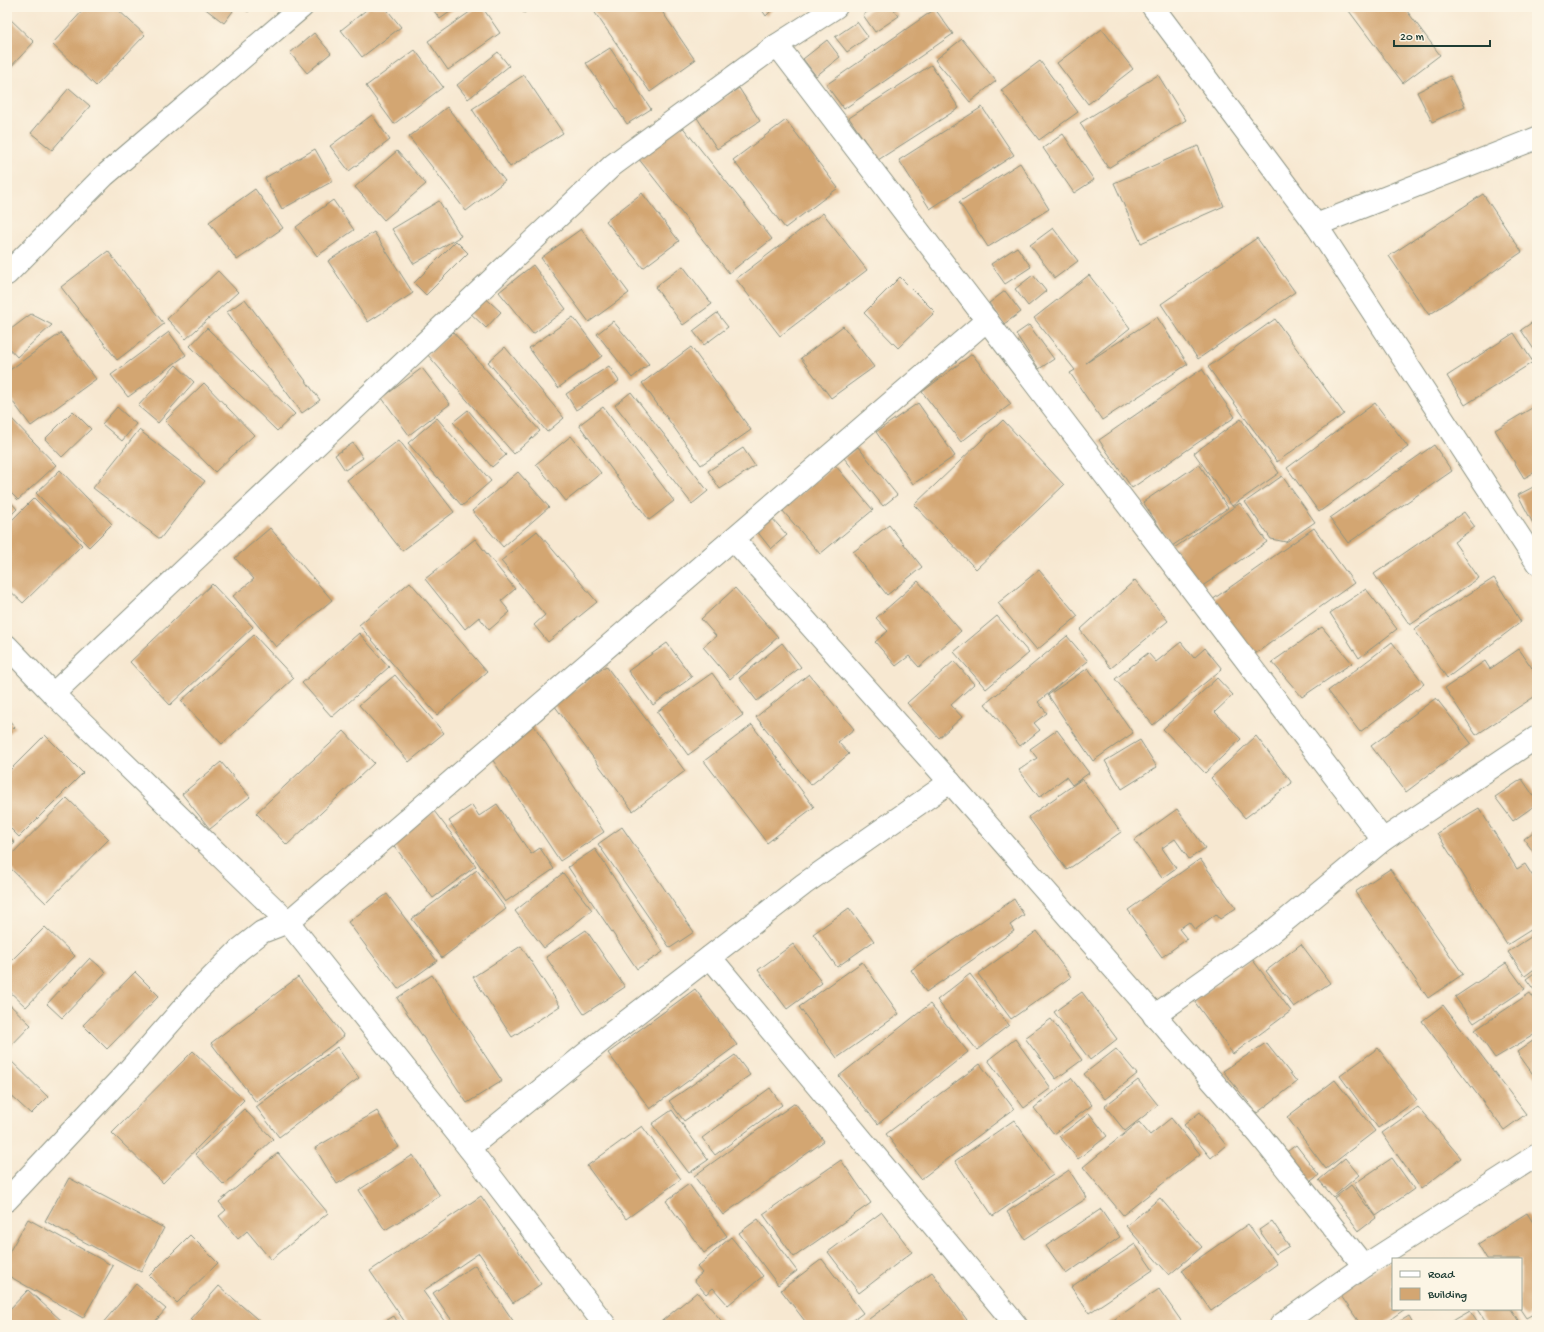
<svg xmlns="http://www.w3.org/2000/svg" width="1544" height="1332" viewBox="0 0 1544 1332" font-family="'Gochi Hand',sans-serif">
	<rect width="100%" height="100%" fill="#fcf5e5"/>
	<filter id="ink" filterUnits="userSpaceOnUse"><feTurbulence type="fractalNoise" baseFrequency=".025" numOctaves="2"/><feDisplacementMap in="SourceGraphic" scale="8" xChannelSelector="R" yChannelSelector="G"/><feConvolveMatrix kernelMatrix="1 2 1 2 8 2 1 2 1" color-interpolation-filters="sRGB"/></filter>
	<filter id="wash" filterUnits="userSpaceOnUse"><feTurbulence type="fractalNoise" baseFrequency=".012" numOctaves="4" result="noise"/><feDisplacementMap in="SourceGraphic" scale="16" xChannelSelector="R" yChannelSelector="G"/><feGaussianBlur stdDeviation="0.9" result="paint"/><feColorMatrix in="noise" values="0 0 0 0 0 0 0 0 0 0 0 0 0 0 0 0 0 1.4 0 .05"/><feComposite in="paint" operator="in"/></filter>
	<g filter="url(#wash)">
		<rect width="100%" height="100%" fill="#f7e8d1"/>
		<g id="blocks">
			<!-- building -->
			<g fill="#d3a672">
				<polygon points="86,7 115,7 145,35 96,86 52,44"/>
				<polygon points="203,7 229,7 233,11 224,23"/>
				<polygon points="243,7 253,7 248,12"/>
				<polygon points="370,7 385,7 401,27 362,57 341,30"/>
				<polygon points="431,7 457,7 440,19"/>
				<polygon points="477,7 482,7 500,33 448,70 428,41"/>
				<polygon points="520,7 533,7 524,13"/>
				<polygon points="591,7 659,7 695,60 650,92"/>
				<polygon points="760,7 775,7 766,16"/>
				<polygon points="874,7 892,7 899,16 875,32 863,15"/>
				<polygon points="1346,7 1404,7 1440,55 1403,83"/>
				<polygon points="935,9 953,34 844,109 826,85"/>
				<polygon points="7,16 34,42 7,71"/>
				<polygon points="857,22 868,37 847,52 835,37"/>
				<polygon points="1102,29 1133,69 1088,104 1057,63"/>
				<polygon points="314,33 331,53 307,73 290,53"/>
				<polygon points="962,39 996,81 970,102 935,60"/>
				<polygon points="827,40 840,57 816,76 803,59"/>
				<polygon points="610,48 651,109 627,124 586,63"/>
				<polygon points="415,50 443,87 394,124 366,86"/>
				<polygon points="498,52 509,66 468,99 457,85"/>
				<polygon points="1040,61 1078,112 1039,140 1001,90"/>
				<polygon points="931,65 959,108 878,160 849,118"/>
				<polygon points="524,75 563,133 510,167 472,109"/>
				<polygon points="1158,75 1186,120 1108,168 1080,123"/>
				<polygon points="1450,76 1465,106 1432,122 1417,92"/>
				<polygon points="69,88 90,106 52,150 31,133"/>
				<polygon points="739,88 760,121 717,149 696,116"/>
				<polygon points="447,107 505,181 466,211 409,137"/>
				<polygon points="982,107 1014,155 930,209 899,160"/>
				<polygon points="372,115 390,140 349,171 330,146"/>
				<polygon points="786,120 838,188 785,228 733,160"/>
				<polygon points="681,125 772,239 729,273 638,158"/>
				<polygon points="1063,134 1094,180 1074,193 1043,148"/>
				<polygon points="1198,146 1224,206 1141,243 1114,183"/>
				<polygon points="315,149 333,181 282,209 265,178"/>
				<polygon points="397,151 426,184 384,220 355,187"/>
				<polygon points="1020,163 1049,209 988,247 959,202"/>
				<polygon points="255,189 283,228 237,260 209,222"/>
				<polygon points="642,193 679,241 643,268 606,221"/>
				<polygon points="1483,194 1522,252 1429,315 1389,256"/>
				<polygon points="333,200 354,230 317,256 296,227"/>
				<polygon points="439,201 461,236 414,264 392,229"/>
				<polygon points="823,213 867,270 780,336 736,279"/>
				<polygon points="1053,228 1078,261 1055,278 1030,245"/>
				<polygon points="581,229 629,293 589,322 541,258"/>
				<polygon points="374,232 413,293 368,322 328,261"/>
				<polygon points="1257,238 1295,292 1198,359 1161,304"/>
				<polygon points="456,241 468,253 426,295 414,283"/>
				<polygon points="1017,247 1031,267 1005,284 991,264"/>
				<polygon points="108,251 164,324 117,360 61,287"/>
				<polygon points="533,265 566,309 533,334 499,292"/>
				<polygon points="683,266 712,304 683,325 655,287"/>
				<polygon points="218,271 238,292 186,339 167,319"/>
				<polygon points="1033,275 1046,291 1028,306 1015,289"/>
				<polygon points="1089,275 1130,328 1086,363 1157,317 1188,364 1102,420 1070,373 1075,370 1034,318"/>
				<polygon points="900,277 935,312 898,348 864,313"/>
				<polygon points="1005,291 1021,312 1004,324 989,303"/>
				<polygon points="481,294 501,312 486,328 466,309"/>
				<polygon points="245,299 320,400 302,413 227,312"/>
				<polygon points="717,313 728,327 704,345 693,331"/>
				<polygon points="31,314 52,325 17,357 7,346 7,332"/>
				<polygon points="573,317 602,356 558,388 529,348"/>
				<polygon points="1275,319 1344,414 1277,462 1208,367"/>
				<polygon points="1537,319 1537,354 1521,330"/>
				<polygon points="613,321 649,364 632,378 597,334"/>
				<polygon points="1029,325 1054,359 1039,369 1016,334"/>
				<polygon points="843,326 874,367 831,398 801,358"/>
				<polygon points="207,328 295,414 277,431 190,346"/>
				<polygon points="169,332 186,355 128,397 111,375"/>
				<polygon points="453,332 540,431 514,454 427,354"/>
				<polygon points="61,333 96,379 31,426 7,394 7,372"/>
				<polygon points="1514,333 1533,362 1465,405 1447,376"/>
				<polygon points="505,347 564,418 547,432 488,362"/>
				<polygon points="691,347 751,430 701,465 642,383"/>
				<polygon points="972,354 1011,404 961,442 922,392"/>
				<polygon points="176,365 194,382 158,423 138,406"/>
				<polygon points="609,366 619,381 576,410 566,394"/>
				<polygon points="422,368 450,404 409,435 382,398"/>
				<polygon points="1202,369 1235,417 1132,488 1099,440"/>
				<polygon points="204,383 254,435 215,472 165,421"/>
				<polygon points="631,392 708,491 692,504 615,405"/>
				<polygon points="918,403 955,456 913,484 876,432"/>
				<polygon points="1375,403 1408,447 1319,512 1287,468"/>
				<polygon points="1537,405 1537,471 1524,478 1495,430"/>
				<polygon points="117,407 136,424 122,441 102,424"/>
				<polygon points="603,407 674,501 649,520 579,425"/>
				<polygon points="468,410 506,455 492,467 453,422"/>
				<polygon points="73,411 91,429 62,457 45,439"/>
				<polygon points="10,417 56,465 18,500 7,489 7,420"/>
				<polygon points="437,418 491,481 462,506 408,443"/>
				<polygon points="1241,419 1279,473 1232,506 1194,453"/>
				<polygon points="1003,420 1064,485 976,569 914,505"/>
				<polygon points="139,430 205,481 160,539 93,488"/>
				<polygon points="571,436 601,473 566,501 536,464"/>
				<polygon points="399,440 454,512 402,551 347,480"/>
				<polygon points="353,443 363,458 345,470 335,455"/>
				<polygon points="1434,445 1452,471 1348,543 1330,518"/>
				<polygon points="858,447 897,495 883,506 844,458"/>
				<polygon points="743,448 755,466 720,489 708,471"/>
				<polygon points="1199,464 1228,508 1172,546 1143,502"/>
				<polygon points="835,465 873,510 820,554 782,510"/>
				<polygon points="60,470 112,524 89,547 36,493"/>
				<polygon points="518,472 549,507 503,547 472,511"/>
				<polygon points="1282,476 1315,522 1286,542 1271,539 1245,502"/>
				<polygon points="1537,485 1537,531 1518,495"/>
				<polygon points="7,498 17,509 7,519"/>
				<polygon points="34,498 82,545 23,603 7,588 7,525"/>
				<polygon points="1240,503 1267,542 1201,587 1174,548"/>
				<polygon points="1464,512 1475,527 1454,542 1479,578 1410,625 1374,574"/>
				<polygon points="771,517 787,535 771,549 756,530"/>
				<polygon points="889,525 922,567 887,595 853,552"/>
				<polygon points="270,528 332,600 276,647 233,596 254,579 235,558"/>
				<polygon points="1314,528 1354,583 1252,656 1212,600"/>
				<polygon points="537,531 597,602 548,642 534,625 545,615 501,561"/>
				<polygon points="475,539 515,589 501,601 510,612 489,630 479,617 465,629 425,579"/>
				<polygon points="1039,570 1078,616 1037,650 998,603"/>
				<polygon points="1494,578 1521,622 1447,678 1414,629"/>
				<polygon points="1135,580 1168,621 1111,668 1080,630"/>
				<polygon points="918,581 961,631 919,667 909,656 896,666 875,642 888,631 876,618"/>
				<polygon points="410,582 487,672 437,715 359,625"/>
				<polygon points="212,584 253,627 170,705 130,662"/>
				<polygon points="735,588 778,637 730,679 703,647 716,636 701,619"/>
				<polygon points="1366,589 1397,629 1359,658 1330,613"/>
				<polygon points="997,616 1029,653 986,689 954,652"/>
				<polygon points="1322,627 1352,663 1302,697 1272,662"/>
				<polygon points="359,633 389,667 332,717 302,683"/>
				<polygon points="254,635 294,678 222,744 181,701"/>
				<polygon points="1067,636 1088,661 1038,702 1047,713 1034,723 1040,730 1020,746 985,704"/>
				<polygon points="1181,642 1194,658 1205,648 1222,669 1153,725 1115,679 1148,653 1156,662"/>
				<polygon points="1392,642 1424,684 1360,732 1328,691"/>
				<polygon points="667,643 692,677 653,705 628,671"/>
				<polygon points="782,643 801,667 757,701 739,678"/>
				<polygon points="1519,649 1532,668 1537,665 1537,695 1476,735 1445,688 1485,661 1490,669"/>
				<polygon points="954,661 974,684 951,705 962,717 939,738 907,703"/>
				<polygon points="606,666 685,771 633,811 554,705"/>
				<polygon points="1088,668 1133,733 1093,761 1048,695"/>
				<polygon points="712,673 743,715 688,755 657,712"/>
				<polygon points="809,674 854,729 838,742 849,754 811,785 756,717"/>
				<polygon points="395,675 444,733 409,762 359,705"/>
				<polygon points="1217,678 1233,695 1215,712 1241,739 1205,773 1163,729"/>
				<polygon points="1436,698 1471,743 1406,792 1371,746"/>
				<polygon points="7,718 15,727 7,735"/>
				<polygon points="533,724 604,832 560,861 488,753"/>
				<polygon points="752,725 814,807 767,843 704,761"/>
				<polygon points="1057,730 1089,773 1072,785 1066,777 1039,797 1019,770 1037,758 1030,749"/>
				<polygon points="344,731 374,763 287,845 256,813"/>
				<polygon points="45,735 83,773 19,837 7,825 7,773"/>
				<polygon points="1256,736 1292,783 1245,818 1211,778"/>
				<polygon points="1140,740 1157,767 1122,789 1105,761"/>
				<polygon points="221,762 250,797 210,829 182,794"/>
				<polygon points="1082,779 1121,832 1067,870 1028,817"/>
				<polygon points="1522,779 1537,801 1537,804 1513,821 1495,797"/>
				<polygon points="67,798 109,839 46,903 7,865 7,859"/>
				<polygon points="497,804 531,854 540,848 554,869 505,902 449,821 472,805 479,816"/>
				<polygon points="1479,808 1517,869 1525,864 1537,883 1537,926 1507,945 1437,833"/>
				<polygon points="1177,809 1205,848 1189,859 1175,839 1162,848 1176,868 1162,878 1134,840"/>
				<polygon points="434,811 476,866 433,898 392,843"/>
				<polygon points="622,827 694,932 670,948 598,844"/>
				<polygon points="1537,829 1537,857 1524,839"/>
				<polygon points="7,834 15,843 7,850"/>
				<polygon points="595,849 663,952 637,969 568,867"/>
				<polygon points="1200,859 1236,908 1220,919 1216,914 1195,930 1189,922 1179,929 1187,939 1162,957 1128,910"/>
				<polygon points="1390,869 1463,974 1428,998 1355,892"/>
				<polygon points="477,870 506,909 442,958 412,919"/>
				<polygon points="563,873 592,910 544,948 515,911"/>
				<polygon points="387,894 437,961 398,989 348,922"/>
				<polygon points="1014,899 1024,915 1010,925 1014,931 926,992 911,970"/>
				<polygon points="849,908 874,941 837,967 813,934"/>
				<polygon points="45,927 75,956 26,1007 7,989 7,965"/>
				<polygon points="586,930 625,987 584,1014 546,957"/>
				<polygon points="1037,931 1071,977 1011,1019 978,974"/>
				<polygon points="1537,933 1537,967 1525,976 1508,952"/>
				<polygon points="793,944 822,983 787,1009 758,970"/>
				<polygon points="1301,944 1330,983 1294,1007 1266,971"/>
				<polygon points="521,946 560,1006 512,1037 473,977"/>
				<polygon points="90,958 106,972 62,1018 47,1004"/>
				<polygon points="1252,959 1291,1011 1233,1054 1194,1001"/>
				<polygon points="862,962 899,1014 837,1058 799,1007"/>
				<polygon points="1506,963 1525,989 1474,1023 1455,997"/>
				<polygon points="1537,971 1537,994 1526,979"/>
				<polygon points="135,972 159,996 107,1049 83,1025"/>
				<polygon points="970,974 1009,1025 977,1050 937,1000"/>
				<polygon points="432,975 502,1081 467,1103 397,998"/>
				<polygon points="298,977 344,1036 256,1102 211,1043"/>
				<polygon points="695,989 737,1045 650,1109 608,1053"/>
				<polygon points="1082,992 1117,1039 1090,1060 1054,1012"/>
				<polygon points="1530,993 1537,1003 1537,1033 1495,1058 1475,1030"/>
				<polygon points="7,1002 31,1025 7,1050"/>
				<polygon points="930,1004 968,1052 878,1124 839,1076"/>
				<polygon points="1443,1005 1526,1114 1504,1130 1422,1021"/>
				<polygon points="1051,1019 1082,1060 1056,1079 1025,1038"/>
				<polygon points="1537,1038 1537,1080 1517,1052"/>
				<polygon points="1015,1039 1051,1088 1024,1108 988,1060"/>
				<polygon points="1266,1043 1297,1082 1257,1113 1223,1071"/>
				<polygon points="337,1047 359,1078 279,1137 256,1107"/>
				<polygon points="1378,1048 1417,1100 1378,1128 1340,1076"/>
				<polygon points="1116,1049 1137,1074 1105,1099 1084,1074"/>
				<polygon points="193,1051 244,1100 163,1183 112,1133"/>
				<polygon points="735,1055 750,1075 684,1121 669,1101"/>
				<polygon points="7,1057 48,1097 31,1114 7,1092"/>
				<polygon points="980,1064 1014,1109 921,1179 886,1134"/>
				<polygon points="1071,1078 1092,1105 1054,1134 1034,1108"/>
				<polygon points="1138,1080 1158,1105 1125,1131 1105,1106"/>
				<polygon points="1335,1080 1375,1131 1326,1169 1287,1117"/>
				<polygon points="770,1088 782,1105 715,1155 702,1138"/>
				<polygon points="795,1103 824,1141 723,1215 694,1176"/>
				<polygon points="1418,1107 1461,1158 1421,1189 1382,1133"/>
				<polygon points="244,1109 273,1139 224,1185 195,1154"/>
				<polygon points="672,1110 708,1160 689,1173 652,1124"/>
				<polygon points="377,1111 399,1147 337,1184 315,1148"/>
				<polygon points="1200,1112 1226,1145 1211,1158 1184,1125"/>
				<polygon points="1089,1113 1107,1136 1078,1159 1059,1136"/>
				<polygon points="1171,1118 1200,1154 1123,1215 1083,1167 1139,1122 1150,1135"/>
				<polygon points="1014,1120 1053,1175 993,1216 955,1161"/>
				<polygon points="642,1126 681,1179 626,1219 587,1166"/>
				<polygon points="1296,1145 1319,1175 1307,1184 1284,1154"/>
				<polygon points="278,1153 328,1213 271,1260 247,1231 238,1239 219,1216 226,1210 219,1202"/>
				<polygon points="413,1155 440,1196 385,1230 359,1190"/>
				<polygon points="1345,1158 1359,1175 1333,1197 1319,1180"/>
				<polygon points="1392,1158 1414,1189 1376,1216 1354,1184"/>
				<polygon points="841,1160 871,1203 794,1257 763,1214"/>
				<polygon points="1069,1170 1087,1198 1025,1239 1007,1212"/>
				<polygon points="69,1178 164,1228 141,1272 45,1221"/>
				<polygon points="689,1184 727,1236 704,1253 666,1201"/>
				<polygon points="1351,1185 1376,1218 1359,1231 1334,1198"/>
				<polygon points="481,1196 541,1284 513,1303 479,1253 423,1291 447,1325 407,1325 370,1271"/>
				<polygon points="1160,1198 1202,1247 1169,1275 1126,1226"/>
				<polygon points="1101,1209 1120,1237 1066,1274 1046,1246"/>
				<polygon points="882,1212 912,1252 859,1293 828,1252"/>
				<polygon points="1527,1213 1537,1229 1537,1317 1535,1313 1526,1318 1520,1309 1521,1259 1487,1259 1478,1244"/>
				<polygon points="28,1219 113,1266 83,1318 7,1275 7,1256"/>
				<polygon points="758,1219 797,1271 778,1285 739,1233"/>
				<polygon points="1272,1221 1289,1246 1276,1254 1259,1230"/>
				<polygon points="1248,1224 1277,1264 1211,1311 1182,1270"/>
				<polygon points="190,1235 218,1263 177,1303 149,1276"/>
				<polygon points="731,1237 763,1276 728,1305 713,1288 706,1294 694,1280 702,1273 697,1267"/>
				<polygon points="1135,1244 1153,1270 1089,1313 1071,1287"/>
				<polygon points="822,1259 863,1313 847,1325 808,1325 781,1290"/>
				<polygon points="1393,1259 1393,1309 1405,1309 1382,1325 1361,1325 1339,1293"/>
				<polygon points="475,1265 516,1325 455,1325 433,1293"/>
				<polygon points="932,1272 967,1320 961,1325 861,1325"/>
				<polygon points="136,1284 166,1309 152,1325 101,1325"/>
				<polygon points="219,1286 264,1325 196,1325 190,1319"/>
				<polygon points="1159,1289 1184,1325 1106,1325"/>
				<polygon points="28,1290 63,1322 66,1325 7,1325 7,1312"/>
				<polygon points="697,1292 725,1325 657,1325"/>
				<polygon points="1478,1309 1511,1309 1521,1325 1488,1325"/>
				<polygon points="1470,1311 1479,1325 1447,1325 1456,1319"/>
				<polygon points="394,1316 399,1325 379,1325"/>
				<polygon points="1409,1316 1414,1325 1394,1325"/>
			</g>
		</g>
	</g>
	<g filter="url(#ink)">
		<use href="#blocks" fill-opacity="0" stroke="#8b9282" stroke-width="1"/>
		<g fill="none" stroke-linecap="round" stroke-linejoin="round">
			<defs>
				<g id="street">
					<polyline points="1153,7 1316,225 1537,563"/>
					<polyline points="777,45 1383,840"/>
					<polyline points="1316,225 1537,138"/>
					<polyline points="7,274 104,176 302,7"/>
					<polyline points="733,539 950,782 1258,1133 1364,1266"/>
					<polyline points="7,646 53,694 288,922 469,1148 605,1325"/>
					<polyline points="53,694 613,165 777,45 836,7"/>
					<polyline points="710,957 1016,1325"/>
					<polyline points="1154,1016 1268,935 1383,840 1537,737"/>
					<polyline points="469,1148 610,1034 804,884 950,782"/>
					<polyline points="7,1200 127,1072 198,991 239,950 262,932 288,922 987,320"/>
					<polyline points="1281,1325 1364,1266 1537,1155"/>
				</g>
			</defs>
			<!-- street casing -->
			<use href="#street" stroke="#8b9282" stroke-width="24"/>
			<!-- street -->
			<use href="#street" stroke="#fff" stroke-width="22"/>
		</g>
	</g>
	<!-- margin -->
	<rect width="1544" height="1332" fill="none" stroke="#fcf5e5" stroke-width="24"/>
	<!-- legend -->
	<rect x="1392" y="1258" width="130" height="52" fill="#fcf5e5" stroke="#a4ab9e"/>
	<rect x="1400" y="1271" width="20" height="6" fill="#ffffff" stroke="#a4ab9e"/>
	<text x="1428" y="1278" font-size="12" fill="#1f3d34">Road</text>
	<rect x="1400" y="1288" width="20" height="12" fill="#d3a672" stroke="#a4ab9e"/>
	<text x="1428" y="1298" font-size="12" fill="#1f3d34">Building</text>
	<!-- scale -->
	<path d="M1394 40v6h96v-6" fill="none" stroke="#1f3d34" stroke-width="2"/>
	<text x="1400" y="40" font-size="12" fill="#1f3d34" stroke="#fcf5e5" stroke-width="3" paint-order="stroke">20 m</text>
</svg>
